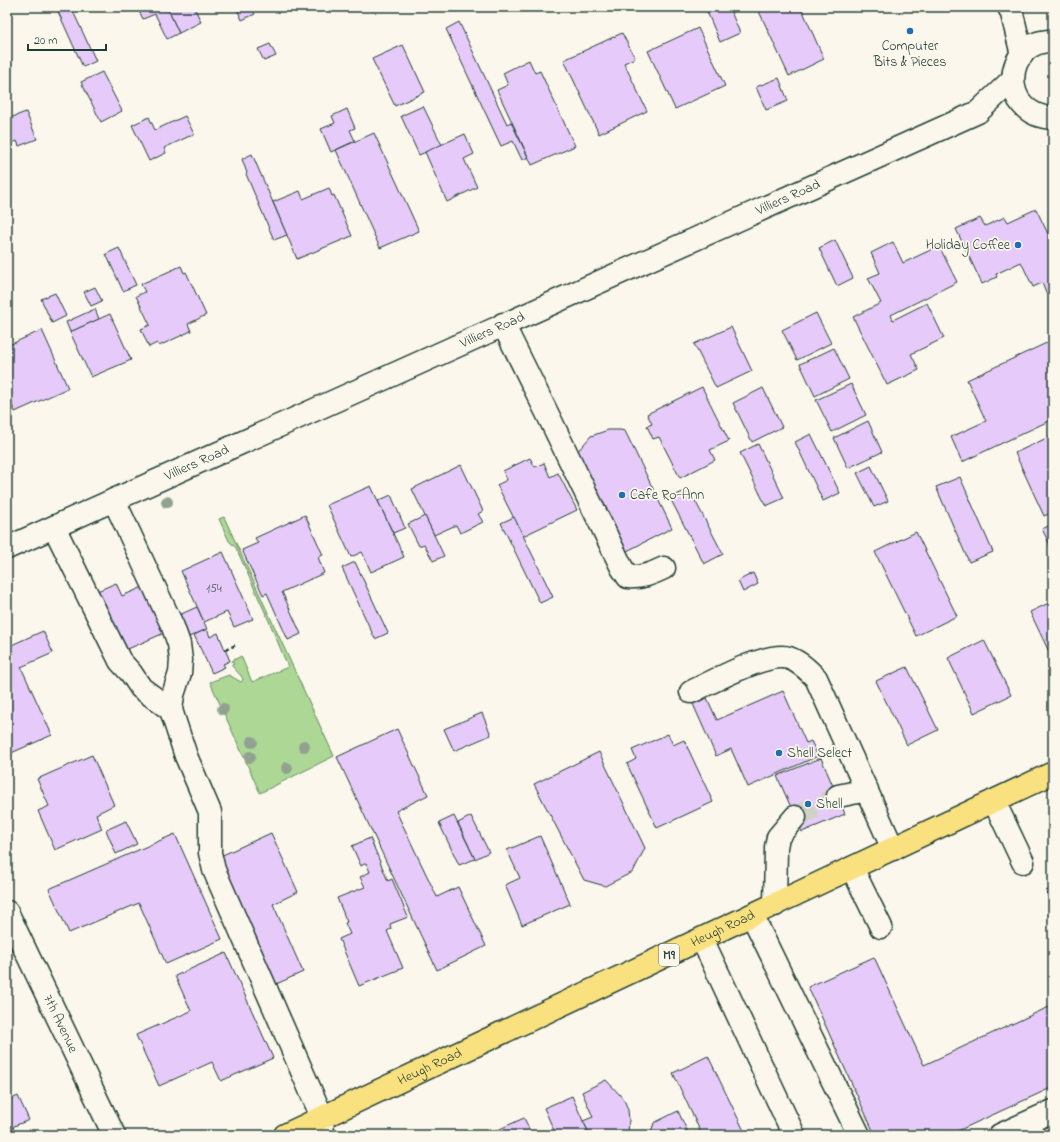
<svg xmlns="http://www.w3.org/2000/svg" width="1060" height="1142" viewBox="0 0 1060 1142" font-family="'Indie Flower',sans-serif">
	<rect width="100%" height="100%" fill="#fbf7ec"/>
	<filter id="ink" filterUnits="userSpaceOnUse"><feTurbulence type="fractalNoise" baseFrequency=".025" numOctaves="2"/><feDisplacementMap in="SourceGraphic" scale="8" xChannelSelector="R" yChannelSelector="G"/><feConvolveMatrix kernelMatrix="1 2 1 2 8 2 1 2 1" color-interpolation-filters="sRGB"/></filter>
	<g filter="url(#ink)">
		<!-- green -->
		<polygon fill="#acd795" stroke="#668a64" points="224,517 334,756 260,793 210,682 229,675 241,682 243,680 242,677 231,665 234,664 232,661 241,656 252,682 288,667 269,621 236,548 229,541 219,519"/>
		<!-- building -->
		<g fill="#e6cbfa" stroke="#1f3d34">
			<polygon points="56,7 71,7 96,61 83,67"/>
			<polygon points="137,7 167,7 179,33 167,39 155,14 143,19"/>
			<polygon points="167,7 194,7 201,22 179,33"/>
			<polygon points="236,7 251,7 255,14 242,20"/>
			<polygon points="590,7 603,7 592,12"/>
			<polygon points="705,7 729,7 740,33 720,42"/>
			<polygon points="757,7 801,7 824,59 789,76"/>
			<polygon points="459,22 507,124 511,122 528,157 522,160 513,141 501,146 446,29"/>
			<polygon points="698,28 725,86 675,109 648,51"/>
			<polygon points="622,33 635,58 624,63 647,111 599,134 564,60"/>
			<polygon points="270,44 276,56 264,61 258,49"/>
			<polygon points="403,45 425,92 395,106 372,59"/>
			<polygon points="529,60 535,73 540,71 575,146 532,165 497,90 508,85 503,73"/>
			<polygon points="102,72 122,111 101,122 81,82"/>
			<polygon points="779,78 788,101 766,110 756,87"/>
			<polygon points="423,106 442,145 419,155 401,116"/>
			<polygon points="347,109 355,128 350,130 355,141 331,152 321,129 335,123 332,116"/>
			<polygon points="26,112 37,139 19,146 17,141 7,145 7,125 9,125 7,119"/>
			<polygon points="185,116 194,134 164,148 166,153 149,161 132,125 149,117 155,130"/>
			<polygon points="374,133 419,231 380,248 336,150"/>
			<polygon points="465,134 474,154 464,159 477,187 447,202 425,152"/>
			<polygon points="252,154 287,235 274,240 246,174 247,173 242,159"/>
			<polygon points="329,188 332,196 334,195 352,236 297,259 273,202 300,191 303,199"/>
			<polygon points="1036,209 1053,244 1053,290 1046,293 1042,283 1033,287 1021,262 996,274 997,277 982,284 956,229 980,218 985,226 1005,217 1008,222"/>
			<polygon points="835,240 853,278 837,286 819,248"/>
			<polygon points="893,242 903,263 939,246 957,282 891,315 893,320 927,303 944,338 911,354 919,370 887,385 853,317 881,303 868,278 880,273 871,253"/>
			<polygon points="119,248 136,285 123,291 106,254"/>
			<polygon points="181,266 184,273 186,272 206,315 188,324 191,331 159,346 157,343 149,347 141,329 150,325 136,296 145,292 141,284"/>
			<polygon points="95,287 102,301 91,306 84,292"/>
			<polygon points="55,293 66,316 52,323 41,299"/>
			<polygon points="95,309 99,319 70,332 66,322"/>
			<polygon points="816,313 831,343 797,360 782,330"/>
			<polygon points="110,314 131,360 91,377 70,332"/>
			<polygon points="731,327 752,371 716,388 694,344"/>
			<polygon points="42,330 68,388 15,412 7,395 7,346"/>
			<polygon points="1053,340 1053,419 962,462 951,437 986,421 967,380"/>
			<polygon points="834,348 849,379 815,396 800,364"/>
			<polygon points="851,384 866,415 832,432 816,400"/>
			<polygon points="702,387 729,441 710,450 715,460 680,478 659,437 653,439 647,426 652,424 647,414"/>
			<polygon points="763,388 782,427 752,442 733,403"/>
			<polygon points="868,421 882,452 848,468 834,438"/>
			<polygon points="608,430 620,430 625,431 672,528 623,553 577,452 591,436"/>
			<polygon points="811,434 840,493 823,501 795,442"/>
			<polygon points="1053,435 1053,512 1044,516 1015,453"/>
			<polygon points="758,444 784,498 766,506 740,453"/>
			<polygon points="530,458 535,467 544,463 550,477 558,473 577,510 523,536 497,485 507,480 503,471"/>
			<polygon points="461,465 483,511 478,514 483,522 460,533 456,525 434,535 412,489"/>
			<polygon points="871,466 888,501 874,507 857,473"/>
			<polygon points="960,477 993,552 969,562 936,487"/>
			<polygon points="371,486 404,557 371,572 362,552 351,557 327,505"/>
			<polygon points="689,489 723,554 704,564 670,498"/>
			<polygon points="391,495 405,528 393,533 378,501"/>
			<polygon points="305,515 323,555 318,557 324,573 282,592 301,634 288,640 267,593 263,595 242,550 258,543 255,538"/>
			<polygon points="425,516 444,556 433,561 424,544 419,546 408,524"/>
			<polygon points="514,517 553,597 540,603 501,523"/>
			<polygon points="1053,524 1053,551 1042,529"/>
			<polygon points="916,532 957,616 916,636 875,552"/>
			<polygon points="223,552 253,619 234,627 227,612 204,622 181,571"/>
			<polygon points="355,562 388,633 375,639 342,568"/>
			<polygon points="753,573 758,584 743,592 738,581"/>
			<polygon points="116,583 122,596 150,584 171,630 121,652 95,592"/>
			<polygon points="1053,601 1053,660 1030,612"/>
			<polygon points="197,607 207,629 189,637 179,615"/>
			<polygon points="207,629 210,637 218,633 230,661 223,664 225,667 212,673 194,635"/>
			<polygon points="43,631 53,653 21,667 52,735 9,754 7,751 7,647"/>
			<polygon points="984,640 1011,695 974,713 948,658"/>
			<polygon points="907,667 938,730 907,745 876,681"/>
			<polygon points="783,691 806,743 811,741 818,756 748,787 731,749 716,756 693,704 707,698 717,720"/>
			<polygon points="482,713 491,735 454,751 444,729"/>
			<polygon points="397,729 428,795 396,811 437,897 458,887 486,946 437,970 337,757"/>
			<polygon points="668,734 673,745 684,740 713,802 657,828 627,764 636,759 632,750"/>
			<polygon points="599,752 645,848 633,872 605,886 584,880 534,784"/>
			<polygon points="92,755 114,805 96,814 102,829 55,850 38,811 49,806 37,779"/>
			<polygon points="821,758 845,814 802,832 777,776"/>
			<polygon points="454,816 475,859 459,865 439,823"/>
			<polygon points="471,816 489,852 475,859 458,823"/>
			<polygon points="126,821 137,844 116,854 106,830"/>
			<polygon points="271,833 298,892 273,904 303,972 274,985 216,858"/>
			<polygon points="175,834 222,939 166,964 139,903 69,933 49,889"/>
			<polygon points="540,836 570,904 522,925 505,885 520,878 507,850"/>
			<polygon points="370,838 388,881 392,879 408,917 390,924 391,929 387,931 403,968 359,986 339,939 350,934 345,923 347,922 337,898 365,887 360,877 370,872 366,863 361,866 352,846"/>
			<polygon points="1053,888 1053,905 1046,891"/>
			<polygon points="226,953 273,1058 221,1081 212,1062 159,1086 136,1035 191,1011 175,976"/>
			<polygon points="874,957 924,1065 1053,1005 1053,1087 949,1135 875,1135 808,987"/>
			<polygon points="708,1056 746,1135 702,1135 673,1073"/>
			<polygon points="606,1080 620,1095 625,1102 628,1110 629,1120 628,1133 625,1135 590,1135 583,1121 593,1117 582,1092"/>
			<polygon points="18,1096 29,1120 14,1126 11,1135 7,1135 7,1101"/>
			<polygon points="572,1096 583,1121 590,1135 556,1135 544,1108"/>
			<polygon points="678,1111 689,1135 650,1135 654,1123"/>
			<polygon points="524,1118 532,1135 492,1135 491,1133"/>
		</g>
		<g fill="none" stroke-linecap="round" stroke-linejoin="round">
			<!-- minor-tunnel -->
			<polyline stroke="#cfd2c7" stroke-width="22" stroke-dasharray="22 11" stroke-linecap="butt" points="795,817 838,796"/>
			<defs>
				<g id="minor">
					<polyline points="1009,7 1012,14 1022,55"/>
					<path d="M1053 41C1002 39 998 116 1053 118"/>
					<path d="M503 324 550 419 622 568 628 577C642 578 651 574 664 568"/>
					<polyline points="114,500 173,627 179,644 181,660 180,673 173,695 171,710"/>
					<polyline points="54,527 120,661 131,673 141,688 171,710 186,756 210,812 210,853 214,870 322,1117 323,1135"/>
					<path id="s1" d="M7 548 978 112 1013 79"/>
					<path d="M691 692C712 682 767 651 789 658 800 662 808 670 816 678L893 849"/>
					<polyline points="838,796 867,790"/>
					<polyline points="994,801 1023,862"/>
					<polyline points="852,868 881,927"/>
					<polyline points="775,905 776,847 778,837 795,817"/>
					<path id="s2" d="M7 912 114 1135"/>
					<polyline points="752,915 859,1135"/>
					<polyline points="702,939 794,1135"/>
					<polyline points="1000,1135 1053,1111"/>
				</g>
				<g id="major">
					<path id="s3" d="M285 1135 1053 773"/>
				</g>
			</defs>
			<!-- minor casing -->
			<use href="#minor" stroke="#1f3d34" stroke-width="25"/>
			<!-- major casing -->
			<use href="#major" stroke="#1f3d34" stroke-width="25"/>
			<!-- path -->
			<polyline stroke="#1f3d34" stroke-width="2.5" stroke-dasharray="4 3" stroke-linecap="butt" points="225,650 236,645"/>
			<!-- minor -->
			<use href="#minor" stroke="#fbf7ec" stroke-width="22"/>
			<!-- major -->
			<use href="#major" stroke="#fae180" stroke-width="22"/>
		</g>
		<!-- trees -->
		<g fill="#91a291">
			<circle cx="167" cy="502" r="6"/>
			<circle cx="223" cy="709" r="6"/>
			<circle cx="252" cy="742" r="6"/>
			<circle cx="304" cy="746" r="6"/>
			<circle cx="250" cy="757" r="6"/>
			<circle cx="287" cy="768" r="6"/>
		</g>
	</g>
	<!-- markers -->
	<g fill="#1f6fb2" stroke="#fbf7ec" stroke-width="1.5">
		<circle cx="910" cy="31" r="4"/>
		<circle cx="1018" cy="245" r="4"/>
		<circle cx="622" cy="495" r="4"/>
		<circle cx="779" cy="753" r="4"/>
		<circle cx="808" cy="804" r="4"/>
	</g>
	<g text-anchor="middle" dominant-baseline="central" stroke-width="3.5" stroke-linejoin="round" paint-order="stroke">
		<!-- number labels -->
		<g font-size="12" fill="#516066">
			<text x="214" y="589">154</text>
		</g>
		<!-- shield labels -->
		<rect fill="#fbf7ec" stroke="#61756b" stroke-width="1" x="659" y="944" width="20" height="22" rx="3"/>
		<g font-size="13" font-weight="bold" fill="#1f3d34">
			<text x="669" y="955">M9</text>
		</g>
		<!-- poi labels -->
		<g font-size="14" fill="#1f3d34" stroke="#fbf7ec" text-anchor="start">
			<text x="910" y="46" text-anchor="middle">Computer<tspan x="910" dy="16">Bits &amp; Pieces</tspan></text>
			<text x="1010" y="245" text-anchor="end">Holiday Coffee</text>
			<text x="630" y="495">Cafe Ro-Ann</text>
			<text x="787" y="753">Shell Select</text>
			<text x="816" y="804">Shell</text>
		</g>
		<!-- street labels -->
		<g font-size="14" fill="#1f3d34" stroke="#fbf7ec">
			<text stroke="none"><textPath href="#s1" startOffset="856">Villiers Road</textPath></text>
			<text stroke="none"><textPath href="#s1" startOffset="532">Villiers Road</textPath></text>
			<text stroke="none"><textPath href="#s1" startOffset="208">Villiers Road</textPath></text>
			<text stroke="none"><textPath href="#s3" startOffset="484">Heugh Road</textPath></text>
			<text stroke="none"><textPath href="#s2" startOffset="124">7th Avenue</textPath></text>
			<text stroke="none"><textPath href="#s3" startOffset="160">Heugh Road</textPath></text>
		</g>
	</g>
	<!-- margin -->
	<rect width="1060" height="1142" fill="none" stroke="#fbf7ec" stroke-width="24"/>
	<rect x="12" y="12" width="1036" height="1118" fill="none" stroke="#1f3d34" stroke-width="1.5" filter="url(#ink)"/>
	<!-- scale -->
	<path d="M28 44v6h78v-6" fill="none" stroke="#1f3d34" stroke-width="2"/>
	<text x="34" y="44" font-size="12" fill="#1f3d34" stroke="#fbf7ec" stroke-width="3" paint-order="stroke">20 m</text>
</svg>
